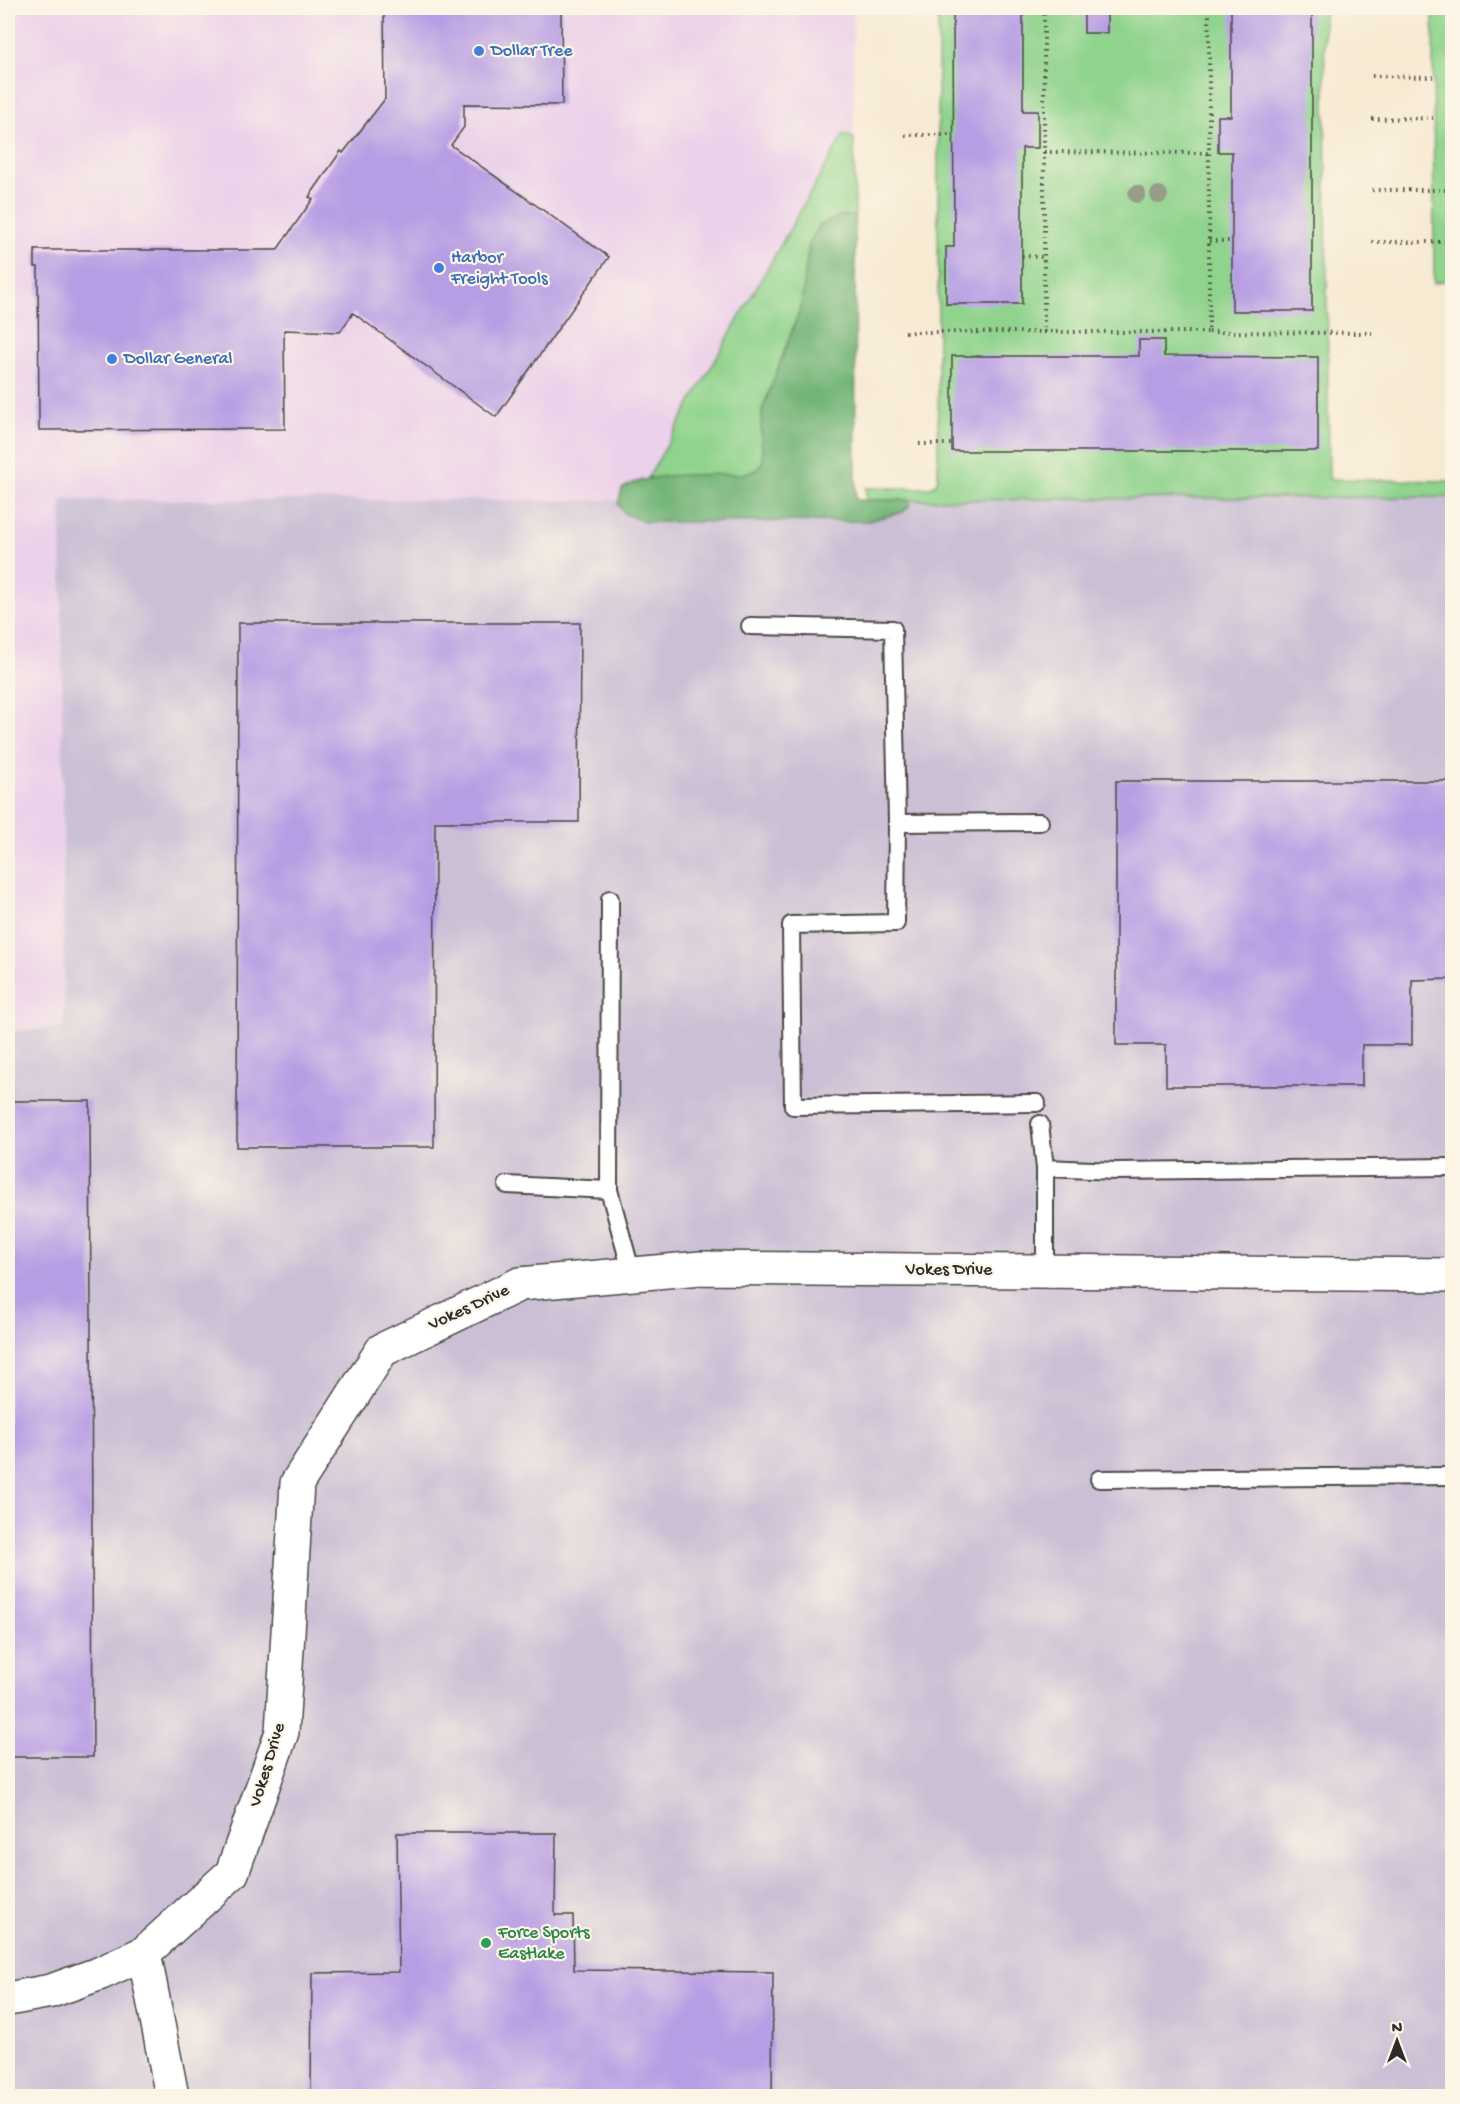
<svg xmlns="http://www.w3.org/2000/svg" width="1460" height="2104" viewBox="0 0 1460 2104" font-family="'Gochi Hand',sans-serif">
	<rect width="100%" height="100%" fill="#fcf5e5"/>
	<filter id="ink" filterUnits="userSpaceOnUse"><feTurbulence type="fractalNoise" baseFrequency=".0167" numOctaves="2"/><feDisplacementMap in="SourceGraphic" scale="12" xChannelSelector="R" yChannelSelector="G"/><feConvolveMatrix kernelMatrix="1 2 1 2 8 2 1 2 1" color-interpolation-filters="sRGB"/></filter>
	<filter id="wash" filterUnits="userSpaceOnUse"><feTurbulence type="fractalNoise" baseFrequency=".008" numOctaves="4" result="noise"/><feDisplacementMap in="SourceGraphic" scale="24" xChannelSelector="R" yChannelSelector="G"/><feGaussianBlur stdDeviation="1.35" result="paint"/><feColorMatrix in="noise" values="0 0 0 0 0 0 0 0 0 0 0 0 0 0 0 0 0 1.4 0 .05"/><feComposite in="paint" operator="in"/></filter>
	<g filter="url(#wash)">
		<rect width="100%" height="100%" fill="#f7ead3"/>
		<!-- built -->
		<polygon fill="#ecd1ea" points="8,8 853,8 856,500 61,500 64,1028 8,1028"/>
		<!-- industrial -->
		<polygon fill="#cbbfd5" points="1452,497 1452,2096 8,2096 8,1030 64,1028 61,500 856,500"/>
		<!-- green -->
		<g fill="#8fd38c" stroke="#5d7f5c" stroke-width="1.5">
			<polygon points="938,8 1324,8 1329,479 1452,481 1452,497 866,500 866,488 927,488 935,485 938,479"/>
			<polygon points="1433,8 1452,8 1452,278 1434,284"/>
			<polygon points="844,134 854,138 855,216 841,216 809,244 801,307 762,411 761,436 763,461 757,470 742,474 648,478"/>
		</g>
		<!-- forest -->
		<path fill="#73b578" stroke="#4f7052" stroke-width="1.5" d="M841 216H855L856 500H909L910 505 903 512 868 521 645 522 625 514 618 504 622 489C646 471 710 475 742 474L757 470 763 461 761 436 762 411 801 307 809 244 820 225Z"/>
		<g id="blocks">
			<!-- building -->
			<g fill="#b79de4">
				<polygon points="384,8 561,8 562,105 464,104 464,127 451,145 609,257 496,417 353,313 340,332 284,330 285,429 39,430 38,267 35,267 35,250 277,250 313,199 309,197 341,151 343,153 385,99"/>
				<polygon points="944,8 1023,8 1023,111 1038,111 1038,148 1022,148 1022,304 946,304 946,247 954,247 953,10 944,10"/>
				<polygon points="1231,8 1312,8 1312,311 1232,311 1232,152 1218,152 1218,116 1231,116"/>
				<rect x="1084" y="11" width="23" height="22"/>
				<polygon points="1139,340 1164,340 1164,356 1318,357 1318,451 952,451 952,356 1139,356"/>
				<polygon points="238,623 580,623 579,822 435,822 434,1147 237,1147"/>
				<polygon points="1116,781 1452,781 1452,979 1412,980 1412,1045 1362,1045 1362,1086 1166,1086 1166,1045 1116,1045"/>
				<polygon points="8,1101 90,1101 93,1757 8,1757"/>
				<polygon points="397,1833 556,1833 555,1915 573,1915 574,1970 773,1972 772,2096 311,2096 312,1973 399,1972"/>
			</g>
		</g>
	</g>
	<g filter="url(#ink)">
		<use href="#blocks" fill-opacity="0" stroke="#4a4844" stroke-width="1.5"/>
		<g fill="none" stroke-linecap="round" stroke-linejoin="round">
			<defs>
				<g id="service">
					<polyline points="750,626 893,629 897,823 896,923 791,925 793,1106 1037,1103"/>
					<polyline points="897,823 1040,822"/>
					<polyline points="1040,1124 1045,1168 1116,1171 1452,1167"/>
					<polyline points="1045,1168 1045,1271"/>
					<polyline points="507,1185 609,1190 632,1274"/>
					<polyline points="609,1190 610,899"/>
					<polyline points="1099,1479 1452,1476"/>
				</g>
				<g id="minor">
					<polyline points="144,1953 172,2096"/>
					<polyline points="8,1999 51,1991 101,1973 144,1953 232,1873 282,1732 297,1483 382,1350 520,1284 701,1268 1452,1275"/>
				</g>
			</defs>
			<!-- service casing -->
			<use href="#service" stroke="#4a4844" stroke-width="20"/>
			<!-- minor casing -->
			<use href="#minor" stroke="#4a4844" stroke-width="36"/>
			<!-- path -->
			<g stroke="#4a4844" stroke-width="4" stroke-dasharray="1.5 4.5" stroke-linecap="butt">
				<polyline points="1044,8 1044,332 1209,332 1209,8"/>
				<polyline points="1372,76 1433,77"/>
				<polyline points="1372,119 1433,118"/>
				<polyline points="905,135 954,135"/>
				<polyline points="1044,152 1209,153"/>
				<polyline points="1372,190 1452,190"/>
				<polyline points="1209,241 1232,241"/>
				<polyline points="1372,242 1452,242"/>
				<polyline points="1022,256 1044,257"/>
				<polyline points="905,332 1044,332"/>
				<polyline points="1209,332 1372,333"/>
				<polyline points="919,444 952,444"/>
			</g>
			<!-- service -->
			<use href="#service" stroke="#fff" stroke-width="16"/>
			<!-- minor -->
			<use href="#minor" stroke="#fff" stroke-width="33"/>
		</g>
		<!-- trees -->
		<g fill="#979c87">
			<circle cx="1137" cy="194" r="9"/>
			<circle cx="1159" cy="195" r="9"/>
		</g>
	</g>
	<!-- markers -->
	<g fill="#3f7fe0" stroke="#fcf5e5" stroke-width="2">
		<circle cx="479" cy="51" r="6"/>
		<circle cx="439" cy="268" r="6"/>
		<circle cx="112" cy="359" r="6"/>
	</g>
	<circle fill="#2e9e5b" stroke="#fcf5e5" stroke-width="2" cx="486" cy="1943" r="6"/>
	<g text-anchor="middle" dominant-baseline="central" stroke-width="4.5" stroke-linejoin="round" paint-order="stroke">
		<!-- shop labels -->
		<g font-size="18" fill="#366cbe" stroke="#fcf5e5" text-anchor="start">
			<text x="491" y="51">Dollar Tree</text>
			<text x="451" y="258">Harbor<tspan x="451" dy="21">Freight Tools</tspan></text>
			<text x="124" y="359">Dollar General</text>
		</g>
		<!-- street labels -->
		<g font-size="18" fill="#2b2b2b" stroke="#fcf5e5">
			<text x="949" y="1270">Vokes Drive</text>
			<text transform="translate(469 1308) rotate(-25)">Vokes Drive</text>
			<text transform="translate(268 1765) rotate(-73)">Vokes Drive</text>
		</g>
		<!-- leisure labels -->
		<g font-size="18" fill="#27864d" stroke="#fcf5e5" text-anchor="start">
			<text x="498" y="1933">Force Sports<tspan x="498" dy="21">Eastlake</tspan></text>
		</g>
	</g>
	<!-- margin -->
	<rect width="1460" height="2104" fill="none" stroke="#fcf5e5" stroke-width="30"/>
	<!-- north arrow -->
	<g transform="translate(1397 2041)" stroke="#fcf5e5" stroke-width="4.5" paint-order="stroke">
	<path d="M0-4.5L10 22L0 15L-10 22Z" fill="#2b2b2b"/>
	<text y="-9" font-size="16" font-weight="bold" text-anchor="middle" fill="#2b2b2b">N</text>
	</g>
</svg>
